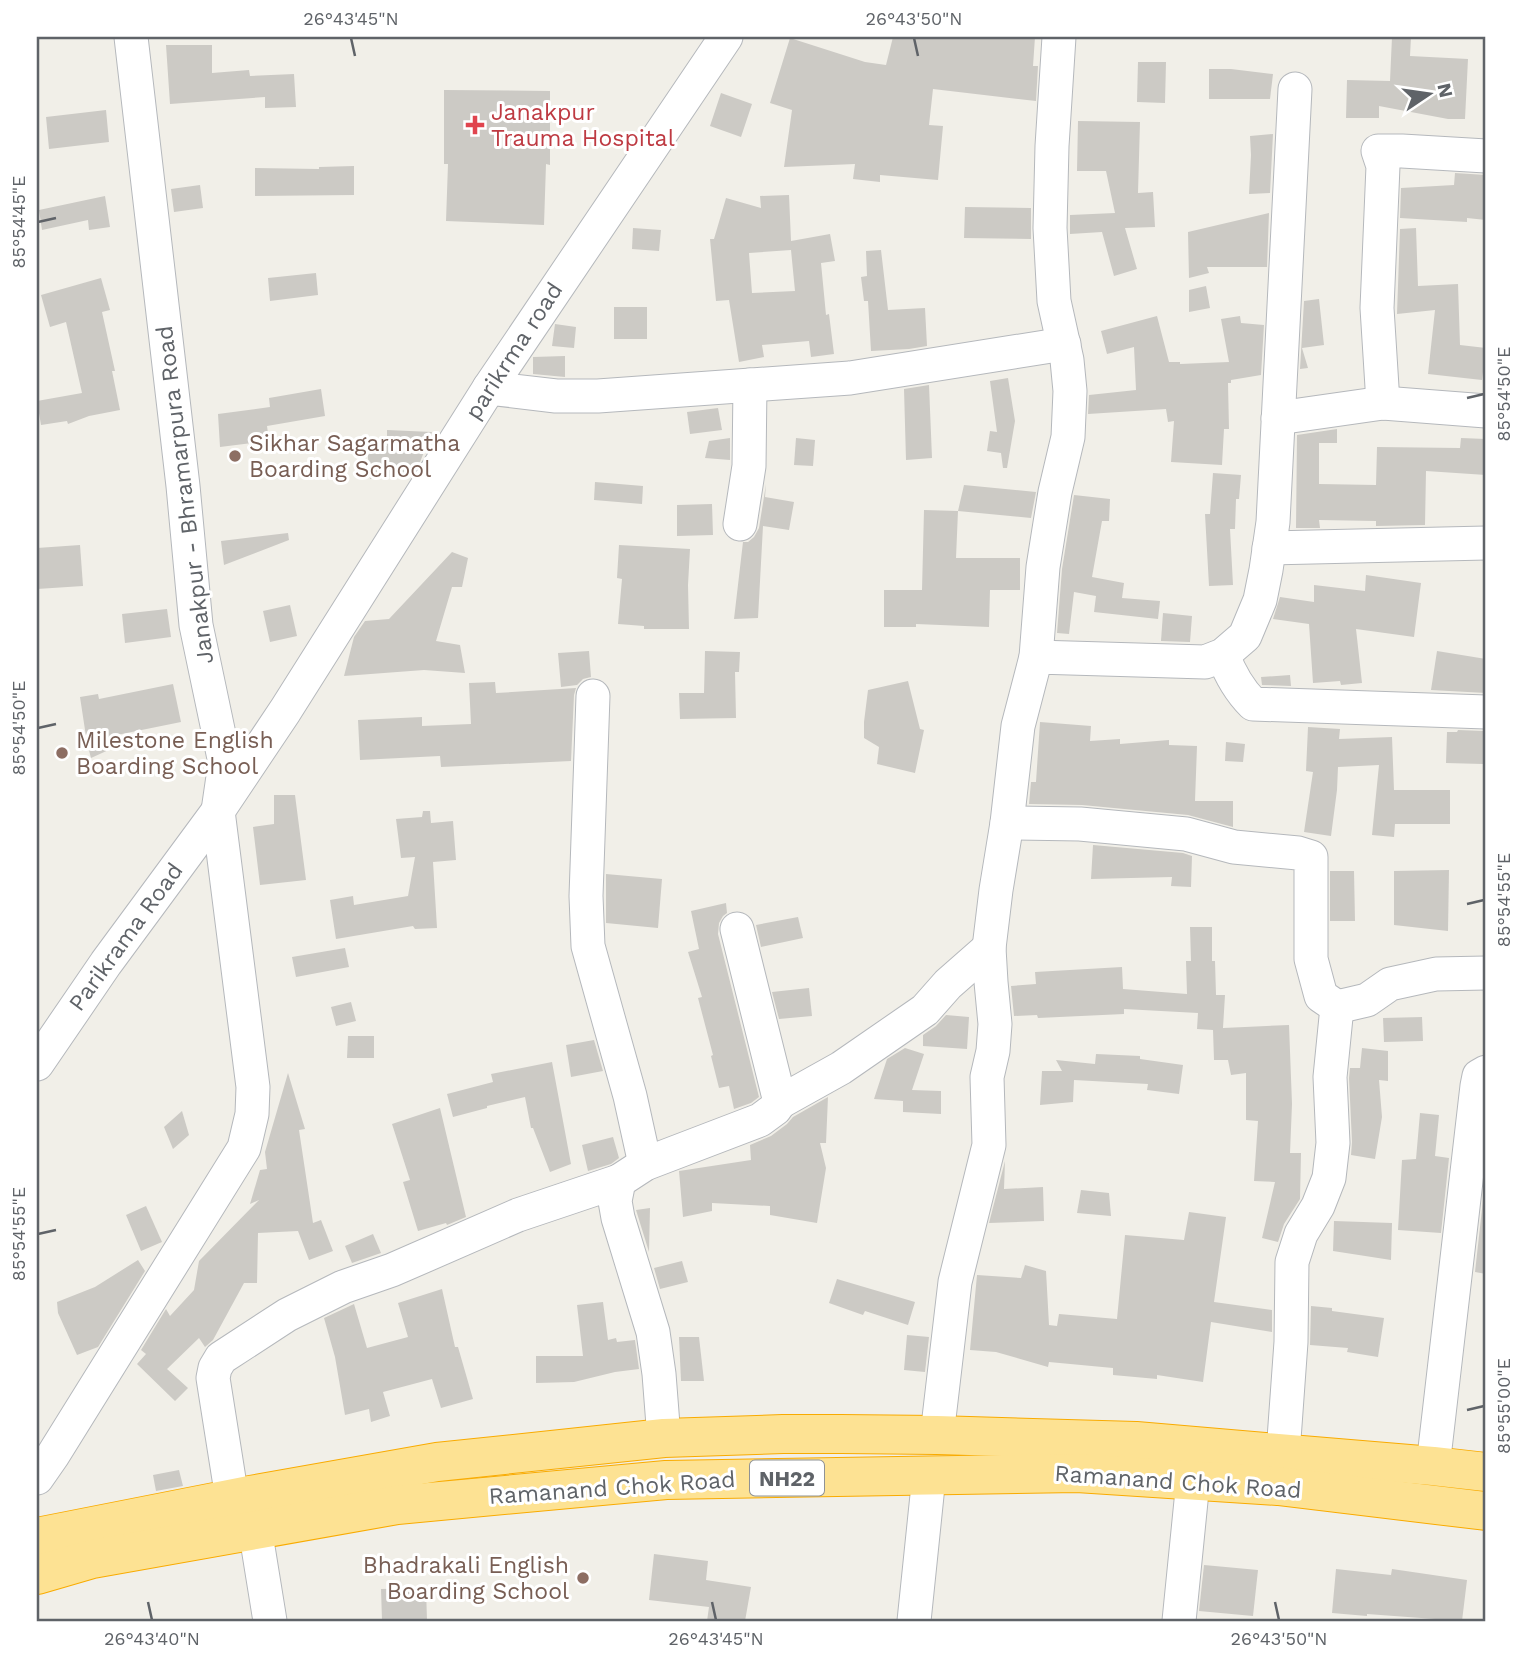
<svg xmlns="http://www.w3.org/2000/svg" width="1523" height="1658" viewBox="0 0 1523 1658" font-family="'Work Sans',sans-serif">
	<rect width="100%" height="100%" fill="#f1efe8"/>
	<!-- building -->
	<g fill="#cccac5" fill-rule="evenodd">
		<polygon points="893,37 1035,37 1033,66 1038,66 1036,101 933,89 929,125 943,126 938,180 880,175 880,182 853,179 855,164 784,167 792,110 770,103 790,38 865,62 886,65"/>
		<polygon points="1392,37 1411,37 1410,56 1468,59 1465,119 1448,119 1379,106 1379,118 1346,118 1347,80 1390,81"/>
		<polygon points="166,45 212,45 212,73 249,70 250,76 294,74 296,107 265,108 265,97 170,104"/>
		<polygon points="1138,62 1166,62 1165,103 1137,102"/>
		<polygon points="1209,69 1231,69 1273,74 1270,99 1209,99"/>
		<polygon points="444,90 550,91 550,165 546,164 544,225 446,221 448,164 444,164"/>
		<polygon points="721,93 752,104 741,137 710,126"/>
		<polygon points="106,110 109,142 49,149 46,117"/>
		<polygon points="1078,121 1140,122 1138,193 1153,192 1155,227 1125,228 1137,269 1114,276 1102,232 1070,234 1070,215 1115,213 1106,171 1077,171"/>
		<polygon points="1273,134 1270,193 1249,194 1251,155 1250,136"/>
		<polygon points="354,166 354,195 255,196 255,168 319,169 319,167"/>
		<polygon points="1455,173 1486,175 1486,220 1467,218 1467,222 1400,218 1401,188 1454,185"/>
		<polygon points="200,185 203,208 174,212 171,189"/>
		<path d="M789 195 791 241 830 234 835 261 821 263 826 315 829 314 834 354 811 357 809 341 762 345 764 357 739 362 729 300 716 301 710 239H714L726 198 761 208 760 196ZM791 250 795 291 752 293 749 253Z"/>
		<polygon points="105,196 110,227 89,230 88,220 42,230 39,210"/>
		<polygon points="965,207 1031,208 1031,239 964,238"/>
		<polygon points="1269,213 1267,267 1207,267 1209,273 1189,278 1188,232"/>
		<polygon points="633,228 661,230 659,251 632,249"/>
		<polygon points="1416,228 1418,286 1458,284 1460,345 1486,348 1482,380 1428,374 1435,310 1397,314 1400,229"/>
		<polygon points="881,250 888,310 925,308 927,346 909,349 871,351 868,301 864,301 861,277 867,276 866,251"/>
		<polygon points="316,273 318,295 270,301 268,278"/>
		<polygon points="101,278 110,310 102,312 115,371 112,371 120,410 89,416 68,424 67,421 41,425 37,401 82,393 66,322 50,327 41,295"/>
		<polygon points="1206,286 1210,308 1189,312 1189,290"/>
		<polygon points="1319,299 1324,345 1302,348 1308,368 1300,369 1304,301"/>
		<rect x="614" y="307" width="33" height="32"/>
		<polygon points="1157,316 1169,362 1180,362 1180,364 1229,362 1221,319 1240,316 1241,323 1264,325 1261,375 1231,380 1231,383 1228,383 1229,429 1224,429 1222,465 1171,462 1174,421 1168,422 1166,409 1088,414 1089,395 1136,390 1134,347 1107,354 1101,331"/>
		<polygon points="555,324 576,327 574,348 552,346"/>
		<polygon points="565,356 565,377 533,374 533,357"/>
		<polygon points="1008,378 1015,421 1007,468 1003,468 1001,453 987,451 990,431 997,432 990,381"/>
		<polygon points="929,385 932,458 906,460 904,389"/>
		<polygon points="321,389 325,416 267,426 269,441 220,447 218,414 270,407 269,398"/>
		<polygon points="718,408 722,430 690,434 687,412"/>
		<polygon points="1337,429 1337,443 1319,443 1319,484 1376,485 1377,447 1460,448 1461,438 1486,439 1486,475 1426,471 1425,525 1376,526 1376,521 1319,520 1320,528 1296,528 1297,435"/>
		<polygon points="387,430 432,432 420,462 411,475 370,479 367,447 387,446"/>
		<polygon points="730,438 730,460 705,458 709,441"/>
		<polygon points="796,438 815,440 813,466 794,465"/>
		<polygon points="1213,473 1241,475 1239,499 1236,499 1235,529 1230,529 1233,585 1209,586 1205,514 1210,514"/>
		<polygon points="595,482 643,486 642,504 594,500"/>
		<polygon points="766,484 765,497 794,502 789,530 763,526 758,618 734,619 743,542 748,542 754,537 759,528"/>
		<polygon points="964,485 1036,492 1031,518 958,511 956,558 1020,558 1020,590 990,590 989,627 916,624 916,627 884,627 884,590 922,590 924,510 958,511"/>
		<polygon points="1074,495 1110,499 1109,521 1102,521 1092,577 1124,583 1122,598 1160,601 1158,619 1094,612 1096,596 1074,592 1069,634 1057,633 1062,569"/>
		<polygon points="712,504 713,535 677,536 677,505"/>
		<polygon points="288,533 289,540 224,565 221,541"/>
		<polygon points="80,545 83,586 37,589 37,548"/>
		<polygon points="619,545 690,549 688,585 689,629 644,629 644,626 618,624 622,579 617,578"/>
		<polygon points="452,552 468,558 462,587 452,587 436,641 460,645 465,673 424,670 344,676 354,637 365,621 389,619"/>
		<polygon points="1366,575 1421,583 1414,637 1356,629 1362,683 1341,685 1340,681 1313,683 1309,624 1273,619 1280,597 1314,602 1314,585 1365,591"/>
		<polygon points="290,605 297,636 270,642 263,611"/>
		<polygon points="167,609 171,637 125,643 122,614"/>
		<polygon points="1163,613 1192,616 1190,642 1161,641"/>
		<polygon points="589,651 591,677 583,679 577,685 561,687 558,653"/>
		<polygon points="705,651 740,652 739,672 735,672 736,718 680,719 679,693 704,693"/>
		<polygon points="1437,651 1486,659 1486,693 1431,690"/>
		<polygon points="1290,675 1291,686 1262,685 1261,677"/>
		<polygon points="908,681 920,729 924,730 915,773 877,764 879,747 864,738 864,722 868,690"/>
		<polygon points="495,682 496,693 576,688 574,695 571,761 441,767 440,756 360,760 358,720 422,717 422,726 471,724 469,683"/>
		<polygon points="173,684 181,722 112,736 113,748 91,758 87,743 80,697 98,694 99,699"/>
		<polygon points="1040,722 1091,726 1090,741 1120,739 1120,744 1169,740 1169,745 1197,746 1195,801 1233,801 1233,827 1188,815 1082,805 1029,804 1031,782 1036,782"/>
		<polygon points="1308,727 1340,729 1339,739 1392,737 1394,790 1450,790 1450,824 1395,824 1394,837 1372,835 1379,765 1338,767 1337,790 1331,836 1304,832 1313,772 1306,771"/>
		<polygon points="1458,730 1484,731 1483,764 1446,763 1447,732 1457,732"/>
		<polygon points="1226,742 1245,744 1243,762 1225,761"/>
		<polygon points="274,795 295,795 306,880 260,885 253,827 274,824"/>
		<polygon points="423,811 430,811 431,823 453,821 456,860 433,862 437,928 415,929 413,926 336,939 330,900 353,896 354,905 408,896 415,857 401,858 396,819 422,817"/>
		<polygon points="1093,845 1183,853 1192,856 1191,887 1171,886 1172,877 1091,879"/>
		<polygon points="1449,870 1448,931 1394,925 1394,871"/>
		<polygon points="1330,871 1354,871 1355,921 1330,921"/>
		<polygon points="606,874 662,879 658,928 606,923"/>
		<polygon points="726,903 727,913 723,916 719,923 718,934 759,1097 751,1103 734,1109 729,1086 719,1088 711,1056 713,1055 698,998 702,997 688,952 699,949 691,911"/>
		<polygon points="798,917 803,938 761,947 756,925"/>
		<polygon points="1190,927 1212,927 1212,961 1215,961 1216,995 1225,995 1223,1028 1289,1025 1292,1104 1290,1153 1301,1153 1300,1199 1284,1224 1278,1242 1262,1238 1275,1182 1254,1181 1258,1121 1246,1120 1246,1073 1231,1075 1228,1060 1214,1060 1213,1030 1197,1029 1198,1013 1124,1009 1124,1014 1038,1018 1037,1015 1014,1016 1011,986 1036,984 1035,972 1122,967 1123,989 1187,994 1186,961 1191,961"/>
		<polygon points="345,948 349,967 296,977 292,957"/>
		<polygon points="809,988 812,1016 779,1019 772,992"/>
		<polygon points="351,1002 356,1021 336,1026 331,1007"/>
		<polygon points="946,1015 969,1017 967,1049 923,1046 923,1035 936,1026"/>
		<polygon points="1422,1017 1423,1041 1384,1042 1383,1018"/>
		<polygon points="348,1036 374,1036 374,1058 347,1058"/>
		<polygon points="594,1040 603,1071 571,1077 566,1045"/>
		<polygon points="905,1048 924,1054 912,1090 941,1091 941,1114 903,1112 903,1101 874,1099 887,1059"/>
		<polygon points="1362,1048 1388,1051 1388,1081 1379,1080 1382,1117 1375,1159 1351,1155 1352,1142 1349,1078 1350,1068 1360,1068"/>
		<polygon points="1096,1054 1140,1056 1140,1059 1183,1065 1179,1094 1147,1090 1148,1084 1074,1080 1073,1102 1040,1105 1042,1071 1062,1071 1056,1060 1095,1064"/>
		<polygon points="552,1062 571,1164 550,1172 533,1128 531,1128 525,1097 487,1106 487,1108 453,1117 447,1094 493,1082 491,1074"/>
		<polygon points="288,1073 305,1129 299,1130 313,1223 321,1220 333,1251 309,1260 298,1231 258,1233 257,1283 244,1283 213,1340 205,1347 199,1338 167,1369 188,1388 175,1401 137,1364 146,1354 141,1350 166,1309 170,1316 194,1290 199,1261 259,1200 250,1204 260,1170 267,1169 265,1152"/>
		<polygon points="828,1097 826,1143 820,1143 826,1168 817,1223 770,1215 770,1206 712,1203 712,1211 683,1217 679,1171 751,1160 750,1145 771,1136 787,1124 793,1117"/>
		<polygon points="440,1108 466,1217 447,1225 446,1223 418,1231 403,1182 410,1180 392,1124"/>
		<polygon points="182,1111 189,1135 173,1149 164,1127"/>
		<polygon points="1420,1113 1439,1115 1435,1156 1449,1158 1441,1233 1398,1230 1402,1160 1416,1159"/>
		<polygon points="613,1137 619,1158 611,1164 588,1171 582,1145"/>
		<polygon points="1005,1161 1004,1189 1043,1187 1044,1221 989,1223"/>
		<polygon points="1486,1173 1486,1274 1475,1272"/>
		<polygon points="1081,1190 1109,1193 1111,1216 1077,1213"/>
		<polygon points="146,1206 162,1242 141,1251 126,1215"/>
		<polygon points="650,1208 649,1252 636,1210"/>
		<polygon points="1189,1212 1226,1217 1214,1302 1272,1310 1272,1332 1211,1322 1203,1382 1157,1375 1157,1379 1113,1375 1113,1368 1049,1362 1048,1367 996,1352 970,1350 977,1275 1021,1278 1025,1265 1046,1271 1049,1325 1057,1326 1059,1314 1117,1319 1125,1235 1184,1240"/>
		<polygon points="1334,1221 1392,1223 1391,1260 1333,1251"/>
		<polygon points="373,1234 381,1253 352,1263 345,1246"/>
		<polygon points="138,1260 145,1271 98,1347 77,1355 58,1313 57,1302 95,1287"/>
		<polygon points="682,1261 688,1282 660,1289 654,1268"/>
		<polygon points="837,1279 915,1302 908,1325 865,1311 863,1315 829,1303"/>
		<polygon points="442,1289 455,1347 458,1347 473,1399 441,1408 432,1379 383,1392 390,1416 371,1422 369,1409 345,1415 335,1357 324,1318 354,1304 367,1348 408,1337 398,1303"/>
		<polygon points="603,1302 608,1340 616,1338 617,1342 635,1340 639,1369 615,1372 574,1382 536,1383 536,1356 583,1356 577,1305"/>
		<polygon points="1311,1306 1332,1308 1332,1311 1384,1318 1378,1357 1347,1352 1348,1348 1310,1345"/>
		<polygon points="907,1335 929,1337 925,1372 904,1370"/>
		<polygon points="679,1337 699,1337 704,1381 681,1381"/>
		<polygon points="179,1470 183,1486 156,1491 153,1475"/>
		<polygon points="654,1554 708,1561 706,1580 751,1587 745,1621 707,1621 709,1607 649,1600"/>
		<polygon points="1204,1565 1258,1570 1253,1616 1199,1611"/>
		<polygon points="1336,1569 1391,1575 1392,1569 1467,1580 1462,1621 1367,1614 1367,1616 1332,1613"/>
		<polygon points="426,1588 427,1621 382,1621 381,1589"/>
	</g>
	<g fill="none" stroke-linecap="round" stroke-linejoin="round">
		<defs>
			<g id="minor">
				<polyline points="489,388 556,396 598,396 850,378 1064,344"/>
				<polyline points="1383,403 1377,308 1383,166 1378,151 1402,151 1486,156"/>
				<polyline points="1278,418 1383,403 1486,411"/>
				<polyline points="740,524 749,466 750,385"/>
				<polyline points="1269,548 1486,543"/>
				<path d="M1223 655C1230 674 1238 689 1253 704L1486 712"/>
				<polyline points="1036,657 1043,567 1055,492 1068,437 1070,391 1067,360 1054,301 1050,228 1052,146 1059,37"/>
				<polyline points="593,696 586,896 588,946 630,1096 645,1164"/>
				<polyline points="1007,823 1080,824 1186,834 1234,847 1298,853 1311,857 1311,959 1321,996 1337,1007 1330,1077 1333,1143 1329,1178 1318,1206 1301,1234 1292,1262 1291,1342 1283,1453"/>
				<polyline points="1337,1007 1367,1000 1390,984 1436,974 1486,973"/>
				<polyline points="37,1064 106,963 218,811 285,711 489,388 726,37"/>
				<polyline points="780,1102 841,1068 925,1010 948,984 989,948"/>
				<polyline points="937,1435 955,1282 989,1145 987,1077 993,1051 995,1024 991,982 989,948 996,890 1007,823 1018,726 1036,657 1205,662 1223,655 1245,636 1260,600 1266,570 1273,522 1295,89"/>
				<polyline points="664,1438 659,1374 653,1332 618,1218 615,1201 619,1181 645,1164 760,1120 775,1109 780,1102 737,929"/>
				<polyline points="1433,1466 1477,1086 1479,1076 1486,1072"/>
				<polyline points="37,1478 53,1455 244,1148 252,1114 253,1087 218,811 225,763 196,625 183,486 131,37"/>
				<polyline points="232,1498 213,1378 215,1368 221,1358 287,1315 343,1287 392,1270 518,1215 619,1181"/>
				<polyline points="251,1504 270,1621"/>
				<polyline points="914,1621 929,1476"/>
				<polyline points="1179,1621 1193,1481"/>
			</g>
			<g id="highway">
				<polyline points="37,1537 250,1495 437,1462 664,1438 783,1434 841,1434 937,1435 1136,1441 1433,1466 1486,1472"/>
				<polyline points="37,1575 92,1559 397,1505 666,1480 1077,1473 1278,1486 1486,1511"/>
			</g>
		</defs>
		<!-- minor casing -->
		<use href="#minor" stroke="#b5b8bc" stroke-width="35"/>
		<!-- highway casing -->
		<use href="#highway" stroke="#f9ab00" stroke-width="40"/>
		<!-- minor -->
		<use href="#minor" stroke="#fff" stroke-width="33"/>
		<!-- highway -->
		<use href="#highway" stroke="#fde293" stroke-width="38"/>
	</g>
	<!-- ticks -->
	<path fill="none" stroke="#5f6368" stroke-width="2.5" d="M351 38 355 56M914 38 918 56M38 222 56 218M1467 398 1484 394M38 728 56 724M1467 904 1484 900M38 1234 56 1230M1467 1410 1484 1406M148 1602 152 1620M712 1602 716 1620M1275 1602 1279 1620"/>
	<!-- markers -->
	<path fill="#e0444e" stroke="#fff" stroke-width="2.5" d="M471.5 114.5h7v7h7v7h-7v7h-7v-7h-7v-7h7z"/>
	<g fill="#8d6e63" stroke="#fff" stroke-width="2.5">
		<circle cx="235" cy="456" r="7"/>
		<circle cx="62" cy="753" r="7"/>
		<circle cx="583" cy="1578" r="7"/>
	</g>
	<g text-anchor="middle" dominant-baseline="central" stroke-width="6" stroke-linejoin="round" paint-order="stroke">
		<!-- shield labels -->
		<rect fill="#fff" stroke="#8f9295" stroke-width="2" x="750" y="1460.5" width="74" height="35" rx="5"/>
		<g font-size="21" font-weight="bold" fill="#5f6368">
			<text x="787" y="1478">NH22</text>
		</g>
		<!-- health labels -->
		<g font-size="23" fill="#be3a42" stroke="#fff" text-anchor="start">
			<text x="491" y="112">Janakpur<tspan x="491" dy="26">Trauma Hospital</tspan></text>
		</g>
		<!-- street labels -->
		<g font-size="23" fill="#5f6368" stroke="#fff">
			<text transform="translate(514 351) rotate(-57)">parikrma road</text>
			<text transform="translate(185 495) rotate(-97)">Janakpur - Bhramarpura Road</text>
			<text transform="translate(126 937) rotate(-54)">Parikrama Road</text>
			<text transform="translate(1178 1482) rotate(4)">Ramanand Chok Road</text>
			<text transform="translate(612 1488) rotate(-4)">Ramanand Chok Road</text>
		</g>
		<!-- education labels -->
		<g font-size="23" fill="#785e54" stroke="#fff" text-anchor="start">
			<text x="249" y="443">Sikhar Sagarmatha<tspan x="249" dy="26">Boarding School</tspan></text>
			<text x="76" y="740">Milestone English<tspan x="76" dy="26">Boarding School</tspan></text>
			<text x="569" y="1565" text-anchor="end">Bhadrakali English<tspan x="569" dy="26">Boarding School</tspan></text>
		</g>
	</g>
	<!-- border -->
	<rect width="1523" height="1658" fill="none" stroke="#ffffff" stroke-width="77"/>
	<!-- north arrow -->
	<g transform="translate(1429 94) rotate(77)" stroke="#ffffff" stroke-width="5" paint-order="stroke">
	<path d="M0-5L12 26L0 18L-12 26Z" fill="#5f6368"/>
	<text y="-10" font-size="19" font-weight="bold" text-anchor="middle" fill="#5f6368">N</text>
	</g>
	<rect x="38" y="38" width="1446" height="1582" fill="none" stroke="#5f6368" stroke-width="2.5"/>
	<g font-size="18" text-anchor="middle" fill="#5f6368">
		<text x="351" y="25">26°43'45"N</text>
		<text x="914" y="25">26°43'50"N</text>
		<text transform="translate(19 222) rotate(-90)" y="6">85°54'45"E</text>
		<text transform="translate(1504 394) rotate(-90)" y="6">85°54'50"E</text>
		<text transform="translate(19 728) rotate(-90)" y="6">85°54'50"E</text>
		<text transform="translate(1504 900) rotate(-90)" y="6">85°54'55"E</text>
		<text transform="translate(19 1234) rotate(-90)" y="6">85°54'55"E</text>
		<text transform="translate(1504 1406) rotate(-90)" y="6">85°55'00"E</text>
		<text x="152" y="1645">26°43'40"N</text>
		<text x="716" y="1645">26°43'45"N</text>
		<text x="1279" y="1645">26°43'50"N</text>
	</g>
</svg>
